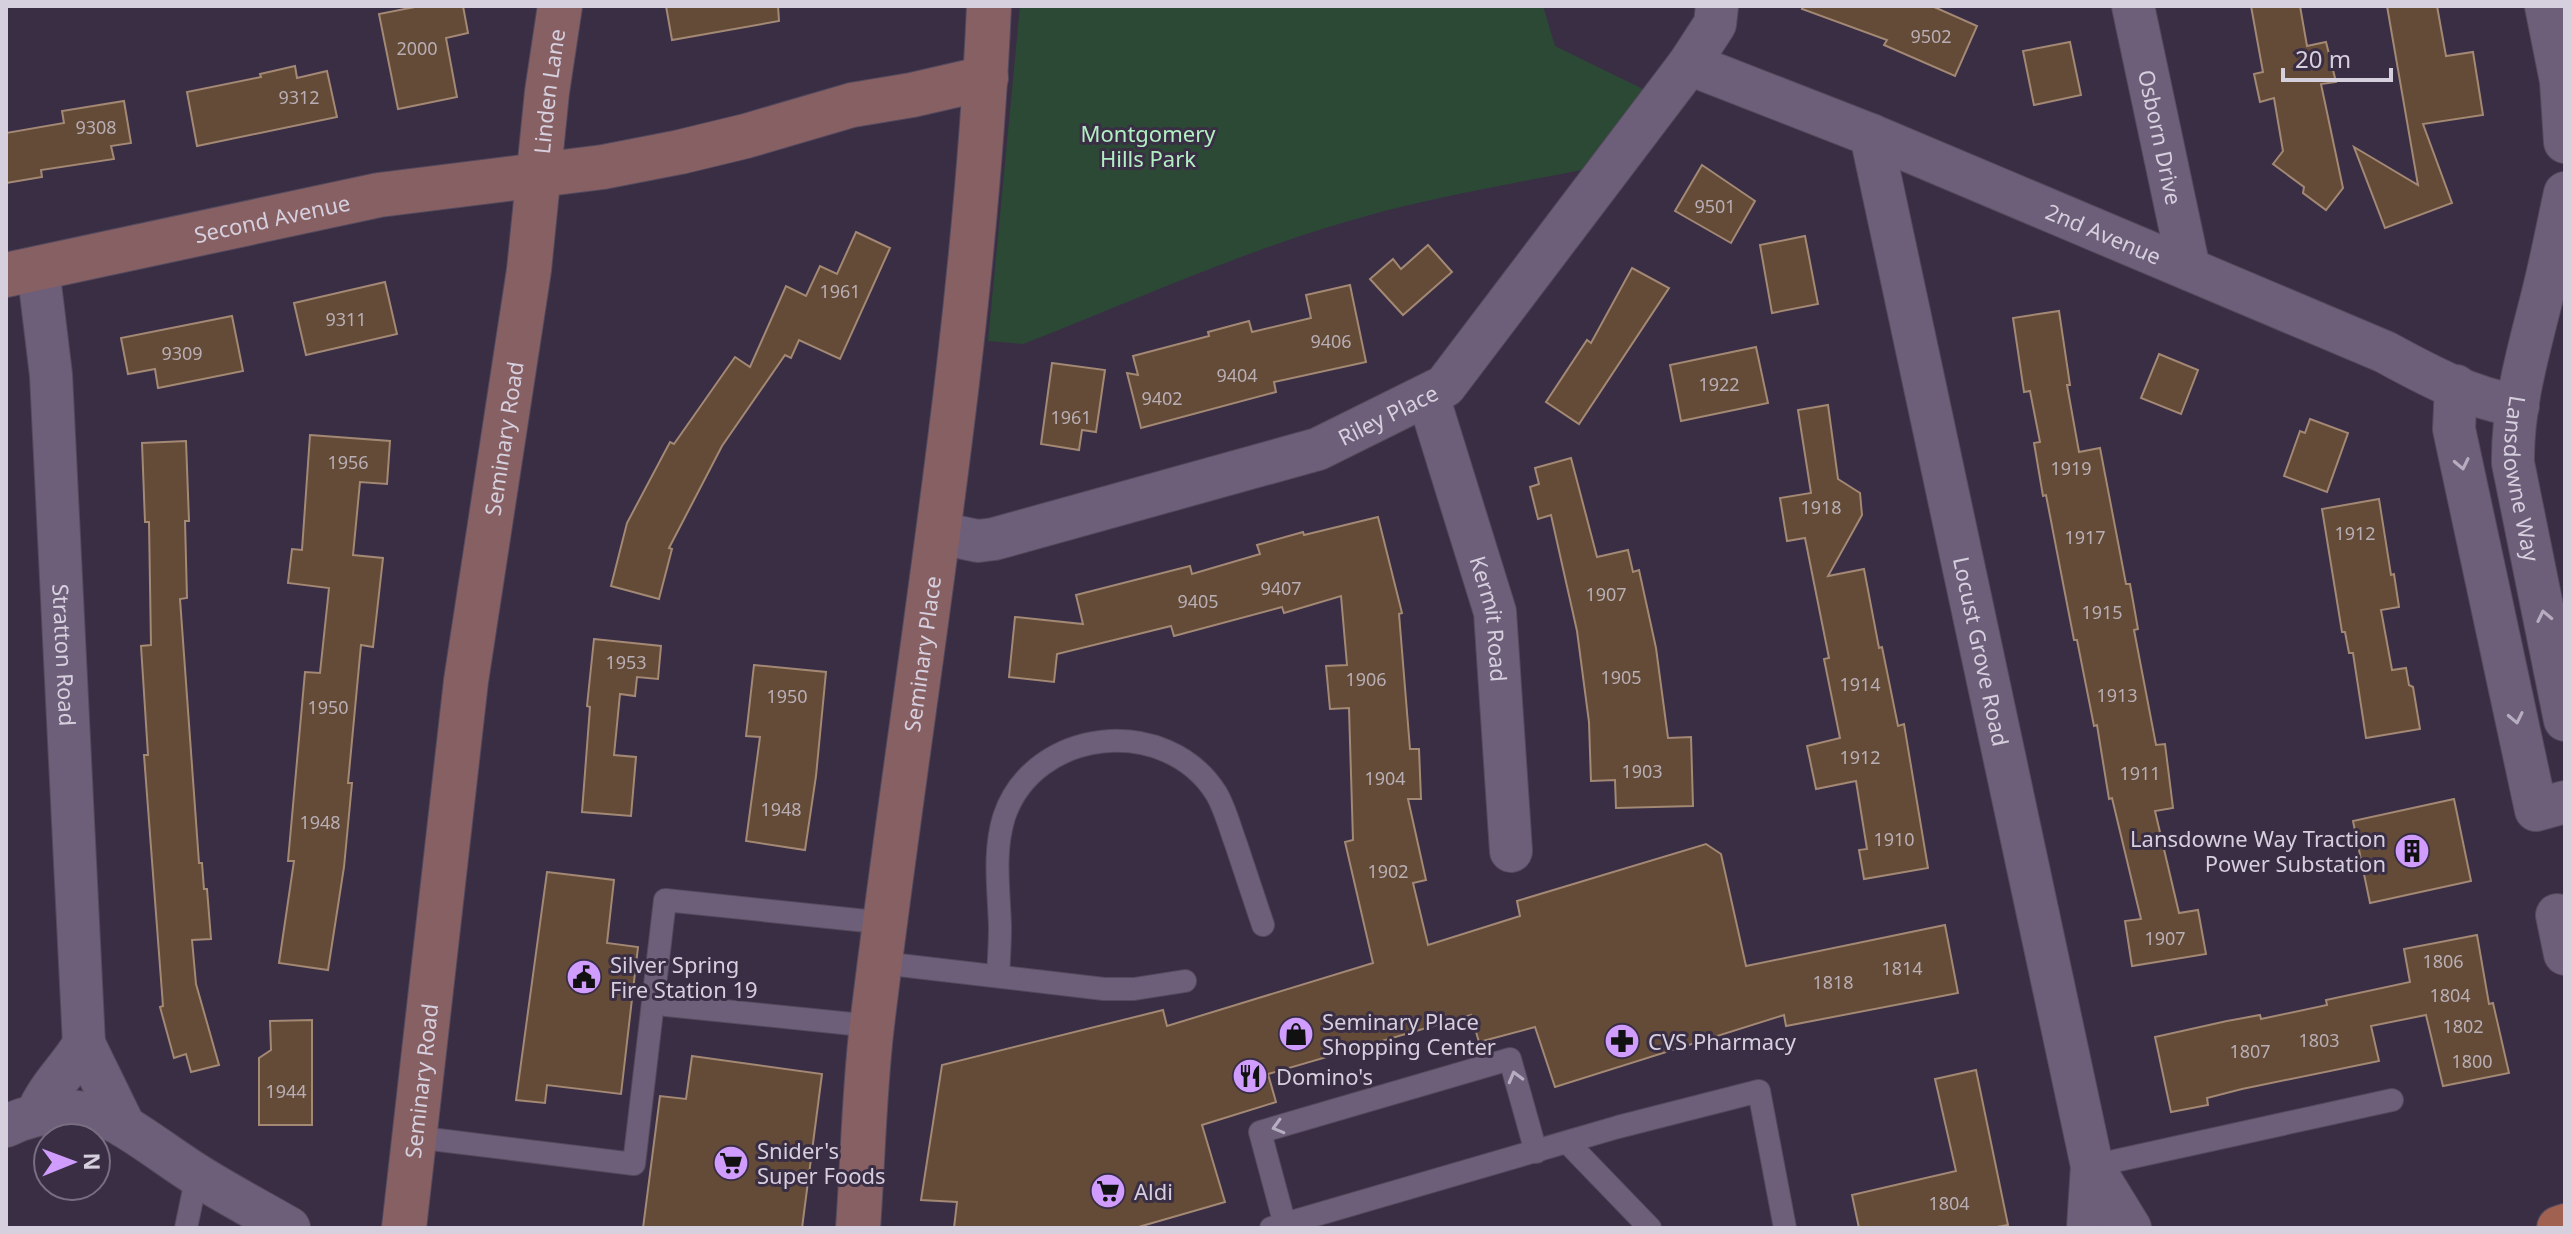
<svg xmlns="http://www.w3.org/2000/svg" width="2571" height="1234" viewBox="0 0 2571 1234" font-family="'Noto Sans',sans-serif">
	<rect width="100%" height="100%" fill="#3a2e45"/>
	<!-- green -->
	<path fill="#2b4935" d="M1020 6H1543L1555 46 1651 93 1591 168C1508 185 1423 198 1342 223 1233 255 1129 303 1023 344L988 341Z"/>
	<!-- building -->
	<g fill="#634b38" stroke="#a38874" stroke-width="2">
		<polygon points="420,6 463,6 468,33 446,38 457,97 398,109 379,14"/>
		<polygon points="666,6 778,6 779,21 672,40"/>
		<polygon points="1803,6 1932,6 1977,26 1955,76 1884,45 1887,40 1802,9"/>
		<polygon points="2251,6 2300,6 2307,46 2326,42 2336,82 2321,84 2343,188 2326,210 2303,193 2304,187 2273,164 2283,151 2274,98 2260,102 2254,74 2263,72"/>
		<polygon points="2387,6 2437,6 2446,56 2473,52 2483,115 2423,124 2452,203 2385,228 2354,147 2418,185"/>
		<polygon points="2070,42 2081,95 2034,105 2023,51"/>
		<polygon points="295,66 297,78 327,71 337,117 197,146 187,92 261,77 260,74"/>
		<polygon points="124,101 131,143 111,146 114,159 41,170 42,177 6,183 6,133 64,123 62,111"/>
		<polygon points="1702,165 1755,201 1731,243 1675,211"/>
		<polygon points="856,232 890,248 840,359 799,340 791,358 785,355 722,446 669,548 672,549 659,599 611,586 627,523 670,442 674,444 735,357 750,367 786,286 806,296 820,266 837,274"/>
		<polygon points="1805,236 1818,304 1772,313 1760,245"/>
		<polygon points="1428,245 1452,272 1403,315 1370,279 1393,259 1401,269"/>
		<polygon points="1632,268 1669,288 1579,424 1546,402 1587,340 1591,343"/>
		<polygon points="385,282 397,334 306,355 294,303"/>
		<polygon points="1350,285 1366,362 1274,382 1276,392 1141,428 1127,373 1138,375 1133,356 1209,336 1208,332 1249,321 1252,332 1311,318 1306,295"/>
		<polygon points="2059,311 2070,385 2067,385 2079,452 2100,448 2126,584 2130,584 2138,629 2134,630 2156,745 2165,744 2173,808 2155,811 2179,913 2198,910 2206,954 2132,966 2125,921 2141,919 2112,798 2109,799 2097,725 2094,726 2077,640 2074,640 2046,495 2043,496 2034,443 2040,442 2030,391 2024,392 2013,318"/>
		<polygon points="232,316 243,371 158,388 155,369 128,374 121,338"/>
		<polygon points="1756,347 1768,403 1681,421 1670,365"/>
		<polygon points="2159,354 2198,370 2181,414 2141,398"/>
		<polygon points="1052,363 1105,370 1096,432 1082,430 1079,450 1041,444"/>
		<polygon points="1828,405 1838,479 1860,493 1862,515 1828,576 1864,569 1879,648 1882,647 1898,726 1904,724 1928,868 1864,879 1859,850 1867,849 1856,781 1816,789 1807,746 1840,738 1824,659 1829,658 1805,538 1787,541 1780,498 1811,493 1798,410"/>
		<polygon points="2310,419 2348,433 2327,492 2284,476 2300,431 2305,433"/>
		<polygon points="310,435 390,441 387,484 360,482 353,555 383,558 373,647 361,645 348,783 352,783 344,867 328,970 279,963 294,861 288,861 305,672 320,673 329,588 288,583 292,549 302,550"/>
		<polygon points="186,441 189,521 185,521 187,598 180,599 199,863 202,863 204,889 207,889 211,939 192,940 196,984 219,1065 191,1072 186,1054 174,1058 160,1007 163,1006 144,755 148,755 141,646 151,645 149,522 145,522 142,443"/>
		<polygon points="1571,458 1597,557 1628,550 1633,572 1639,570 1656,648 1668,738 1691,737 1693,806 1616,808 1615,780 1591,781 1589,722 1577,631 1551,515 1538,519 1530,487 1539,484 1535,468"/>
		<polygon points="2379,499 2391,575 2394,574 2399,607 2381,610 2392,670 2406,668 2409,685 2413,687 2420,729 2366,738 2353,653 2349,653 2345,632 2342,632 2322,509"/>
		<polygon points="1378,517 1402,613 1399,614 1410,749 1419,749 1421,799 1408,799 1426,880 1413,883 1428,945 1520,916 1517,901 1706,844 1721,854 1746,966 1945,925 1958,993 1786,1026 1784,1015 1555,1087 1535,1027 1479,1042 1471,1015 1268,1074 1276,1102 1202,1125 1225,1202 1135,1228 954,1228 957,1202 921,1200 942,1065 1163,1010 1167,1026 1373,963 1345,842 1353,840 1349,708 1330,709 1326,666 1347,665 1341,596 1284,613 1282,607 1174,636 1171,626 1057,654 1054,682 1009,677 1015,617 1083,624 1076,595 1190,566 1192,574 1260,554 1257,545 1303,532 1304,535"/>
		<polygon points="594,639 661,646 658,679 637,677 635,696 620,694 614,755 636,757 631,816 582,812 590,707 587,706"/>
		<polygon points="754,665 826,672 816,776 805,850 746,841 760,737 746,736"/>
		<polygon points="2454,799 2471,881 2370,903 2353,821"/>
		<polygon points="547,872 614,880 607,943 638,947 621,1094 547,1085 545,1103 516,1100"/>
		<polygon points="2477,935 2489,1004 2493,1003 2509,1073 2443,1086 2426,1015 2371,1026 2379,1061 2242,1089 2207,1098 2208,1105 2171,1112 2155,1037 2227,1021 2260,1015 2261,1019 2327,1005 2326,1000 2410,982 2404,949"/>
		<polygon points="312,1020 312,1125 259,1125 259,1058 271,1050 270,1021"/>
		<polygon points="692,1056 822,1074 802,1228 643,1228 660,1096 686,1099"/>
		<polygon points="1976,1070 2008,1225 1991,1228 1859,1228 1852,1195 1956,1171 1935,1079"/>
	</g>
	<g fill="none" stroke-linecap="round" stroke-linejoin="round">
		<defs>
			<g id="lane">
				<polyline points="882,963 1104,989 1134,989 1185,981"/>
				<path d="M998 976C999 959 1000 943 1000 927 999 890 993 853 1004 817 1034 727 1166 714 1216 793 1225 808 1230 828 1236 844 1245 871 1254 898 1263 925"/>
				<polyline points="666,1005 872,1026"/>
				<polyline points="414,1137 634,1164 665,900 886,923"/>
				<polyline points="1568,1143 1650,1228"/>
				<polyline points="2092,1166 2392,1100"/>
				<polyline points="1285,1225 1260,1132 1510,1059 1536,1152"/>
				<polyline points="186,1228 197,1175"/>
				<polyline points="1271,1228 1618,1127 1759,1091 1785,1228"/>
			</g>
			<g id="street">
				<path id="s1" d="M2133 6 2189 269"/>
				<polyline points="2546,6 2561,81 2565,142"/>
				<path id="s2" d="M1689 64 1871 135 2385 352C2427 375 2470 398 2518 406"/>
				<path id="s3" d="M1871 135 2092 1166 2088 1228"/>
				<path id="s4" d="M2565 193C2558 225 2552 257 2544 289 2530 346 2512 404 2513 463L2565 720"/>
				<path id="s5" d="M38 268 51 375 84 1044"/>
				<polyline points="2456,386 2454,429 2536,810 2565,802"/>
				<path id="s6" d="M1428 396 1495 612 1511 851"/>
				<path id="s7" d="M939 533 978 541 994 539 1318 449 1445 386 1689 64 1715 24 1717 6"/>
				<polyline points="2557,915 2565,954"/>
				<path d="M37 1114C48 1087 69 1069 84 1044L124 1126"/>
				<path d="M6 1126C41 1109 91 1105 125 1127 150 1142 173 1160 197 1175 227 1194 258 1210 289 1228"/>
				<polyline points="2092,1166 2130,1228"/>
			</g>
			<g id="secondary">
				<path id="s8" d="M6 275 379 195 603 167 680 152 746 136 852 105 912 95 986 78"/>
				<path id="s9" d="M404 1228 466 681 529 270 547 92 560 6"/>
				<path id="s10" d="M858 1228C863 1160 864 1092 872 1025 913 686 974 348 989 6"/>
			</g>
			<polyline id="primary" points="2559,1228 2565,1226"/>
		</defs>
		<!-- lane casing -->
		<use href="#lane" stroke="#544a5d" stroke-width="24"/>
		<!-- street casing -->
		<use href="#street" stroke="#544a5d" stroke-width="44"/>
		<!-- secondary casing -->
		<use href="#secondary" stroke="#544a5d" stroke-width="46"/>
		<!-- primary casing -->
		<use href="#primary" stroke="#544a5d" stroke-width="46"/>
		<!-- lane -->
		<use href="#lane" stroke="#6d5f79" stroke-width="22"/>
		<!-- street -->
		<use href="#street" stroke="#6d5f79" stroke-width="42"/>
		<!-- secondary -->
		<use href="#secondary" stroke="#876064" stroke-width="44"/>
		<!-- primary -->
		<use href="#primary" stroke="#a16150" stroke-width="44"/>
	</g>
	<!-- one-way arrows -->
	<defs><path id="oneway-chevron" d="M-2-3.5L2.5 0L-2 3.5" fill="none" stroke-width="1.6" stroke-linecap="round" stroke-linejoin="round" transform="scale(2)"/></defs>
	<g stroke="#b6adc0">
		<use href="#oneway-chevron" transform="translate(2462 464) rotate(78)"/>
		<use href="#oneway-chevron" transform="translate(2544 616) rotate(-102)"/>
		<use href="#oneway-chevron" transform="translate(2516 718) rotate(78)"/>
		<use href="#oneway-chevron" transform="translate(1515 1077) rotate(-105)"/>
		<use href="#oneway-chevron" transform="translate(1278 1127) rotate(164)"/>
	</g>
	<!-- icons -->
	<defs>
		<symbol id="building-disc" viewBox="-11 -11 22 22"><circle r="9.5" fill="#d09dff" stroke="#3a2e45"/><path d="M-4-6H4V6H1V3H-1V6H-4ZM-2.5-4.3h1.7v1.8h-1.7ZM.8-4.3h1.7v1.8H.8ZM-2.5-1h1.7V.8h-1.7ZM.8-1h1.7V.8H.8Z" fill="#111"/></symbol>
		<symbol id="civic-disc" viewBox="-11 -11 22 22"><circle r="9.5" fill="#d09dff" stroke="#3a2e45"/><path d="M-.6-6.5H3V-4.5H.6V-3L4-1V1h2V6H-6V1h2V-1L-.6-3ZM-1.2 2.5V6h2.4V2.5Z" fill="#111"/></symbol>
		<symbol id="shop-disc" viewBox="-11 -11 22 22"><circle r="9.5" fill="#d09dff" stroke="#3a2e45"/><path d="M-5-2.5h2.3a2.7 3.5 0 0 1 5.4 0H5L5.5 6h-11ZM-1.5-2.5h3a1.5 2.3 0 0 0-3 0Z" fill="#111"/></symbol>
		<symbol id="pharmacy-disc" viewBox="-11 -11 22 22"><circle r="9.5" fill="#d09dff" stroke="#3a2e45"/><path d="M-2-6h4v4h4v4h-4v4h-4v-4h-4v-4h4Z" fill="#111"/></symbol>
		<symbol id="restaurant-disc" viewBox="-11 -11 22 22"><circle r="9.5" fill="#d09dff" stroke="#3a2e45"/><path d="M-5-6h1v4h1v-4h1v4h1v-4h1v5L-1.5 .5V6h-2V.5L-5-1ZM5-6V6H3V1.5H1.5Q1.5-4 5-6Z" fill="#111"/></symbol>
		<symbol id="supermarket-disc" viewBox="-11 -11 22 22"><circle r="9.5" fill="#d09dff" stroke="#3a2e45"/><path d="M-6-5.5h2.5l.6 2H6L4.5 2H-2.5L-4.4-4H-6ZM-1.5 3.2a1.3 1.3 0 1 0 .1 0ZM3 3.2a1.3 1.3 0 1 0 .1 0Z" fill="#111"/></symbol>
	</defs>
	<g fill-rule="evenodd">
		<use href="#building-disc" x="2392" y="831" width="40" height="40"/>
		<use href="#civic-disc" x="564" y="957" width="40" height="40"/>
		<use href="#shop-disc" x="1276" y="1014" width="40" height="40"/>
		<use href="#pharmacy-disc" x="1602" y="1021" width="40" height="40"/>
		<use href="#restaurant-disc" x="1230" y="1056" width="40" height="40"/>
		<use href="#supermarket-disc" x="711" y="1143" width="40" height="40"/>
		<use href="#supermarket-disc" x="1088" y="1171" width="40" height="40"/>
	</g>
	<g text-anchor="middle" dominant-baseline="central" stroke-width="6" stroke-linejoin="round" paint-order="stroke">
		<!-- number labels -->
		<g font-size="18" fill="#b9aeb4">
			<text x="1931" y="36">9502</text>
			<text x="417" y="48">2000</text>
			<text x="299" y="97">9312</text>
			<text x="96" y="127">9308</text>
			<text x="1715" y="206">9501</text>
			<text x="840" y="291">1961</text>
			<text x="346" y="319">9311</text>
			<text x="1331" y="341">9406</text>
			<text x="182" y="353">9309</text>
			<text x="1237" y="375">9404</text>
			<text x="1719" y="384">1922</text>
			<text x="1162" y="398">9402</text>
			<text x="1071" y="417">1961</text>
			<text x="348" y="462">1956</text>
			<text x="2071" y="468">1919</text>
			<text x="1821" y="507">1918</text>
			<text x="2355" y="533">1912</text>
			<text x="2085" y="537">1917</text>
			<text x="1281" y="588">9407</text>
			<text x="1606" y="594">1907</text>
			<text x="1198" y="601">9405</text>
			<text x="2102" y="612">1915</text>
			<text x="626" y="662">1953</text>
			<text x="1621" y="677">1905</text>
			<text x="1366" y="679">1906</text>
			<text x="1860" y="684">1914</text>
			<text x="2117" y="695">1913</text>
			<text x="787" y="696">1950</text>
			<text x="328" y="707">1950</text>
			<text x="1860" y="757">1912</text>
			<text x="1642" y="771">1903</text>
			<text x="2140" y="773">1911</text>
			<text x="1385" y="778">1904</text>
			<text x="781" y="809">1948</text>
			<text x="320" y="822">1948</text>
			<text x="1894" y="839">1910</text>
			<text x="1388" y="871">1902</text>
			<text x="2165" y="938">1907</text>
			<text x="2443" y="961">1806</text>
			<text x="1902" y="968">1814</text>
			<text x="1833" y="982">1818</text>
			<text x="2450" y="995">1804</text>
			<text x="2463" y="1026">1802</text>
			<text x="2319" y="1040">1803</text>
			<text x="2250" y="1051">1807</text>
			<text x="2472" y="1061">1800</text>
			<text x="286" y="1091">1944</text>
			<text x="1949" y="1203">1804</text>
		</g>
		<!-- street labels -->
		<g font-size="22" fill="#d6cfde" stroke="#3a2e45">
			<text stroke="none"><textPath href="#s9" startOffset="1146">Linden Lane</textPath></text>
			<text stroke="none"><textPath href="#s1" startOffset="134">Osborn Drive</textPath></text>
			<text stroke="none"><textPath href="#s8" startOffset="272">Second Avenue</textPath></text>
			<text stroke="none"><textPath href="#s2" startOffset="448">2nd Avenue</textPath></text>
			<text stroke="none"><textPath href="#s7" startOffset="470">Riley Place</textPath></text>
			<text stroke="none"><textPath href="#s9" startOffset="796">Seminary Road</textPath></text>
			<text stroke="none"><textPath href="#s4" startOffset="292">Lansdowne Way</textPath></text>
			<text stroke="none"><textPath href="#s6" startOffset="232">Kermit Road</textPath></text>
			<text stroke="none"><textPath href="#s3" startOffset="528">Locust Grove Road</textPath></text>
			<text stroke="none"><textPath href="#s10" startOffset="578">Seminary Place</textPath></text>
			<text stroke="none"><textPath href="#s5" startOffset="388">Stratton Road</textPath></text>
			<text stroke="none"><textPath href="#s9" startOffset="148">Seminary Road</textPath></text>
		</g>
		<!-- park labels -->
		<g font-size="22" fill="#b1efc3" stroke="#3a2e45">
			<text x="1148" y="133">Montgomery<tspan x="1148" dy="25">Hills Park</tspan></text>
		</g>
		<!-- poi labels -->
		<g font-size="22" fill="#d6cfde" stroke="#3a2e45" text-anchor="start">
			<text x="2386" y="838" text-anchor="end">Lansdowne Way Traction<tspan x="2386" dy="25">Power Substation</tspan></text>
			<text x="610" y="964">Silver Spring<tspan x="610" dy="25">Fire Station 19</tspan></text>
			<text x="1322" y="1021">Seminary Place<tspan x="1322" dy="25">Shopping Center</tspan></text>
			<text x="1648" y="1041">CVS Pharmacy</text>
			<text x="1276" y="1076">Domino's</text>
			<text x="757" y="1150">Snider's<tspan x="757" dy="25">Super Foods</tspan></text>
			<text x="1134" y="1191">Aldi</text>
		</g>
	</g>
	<!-- border -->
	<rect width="2571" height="1234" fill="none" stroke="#d6cfde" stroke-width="16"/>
	<!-- north arrow -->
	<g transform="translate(72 1162) rotate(89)"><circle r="38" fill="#3a2e45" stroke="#786e82" stroke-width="2"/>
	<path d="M0-6L14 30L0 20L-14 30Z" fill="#d09dff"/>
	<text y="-12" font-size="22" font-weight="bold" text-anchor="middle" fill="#d6cfde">N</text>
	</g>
	<!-- scale -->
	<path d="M2283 68v12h108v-12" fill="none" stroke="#d6cfde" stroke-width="4"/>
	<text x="2295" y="68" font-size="24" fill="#d6cfde" stroke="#3a2e45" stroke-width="6" paint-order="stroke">20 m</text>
</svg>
